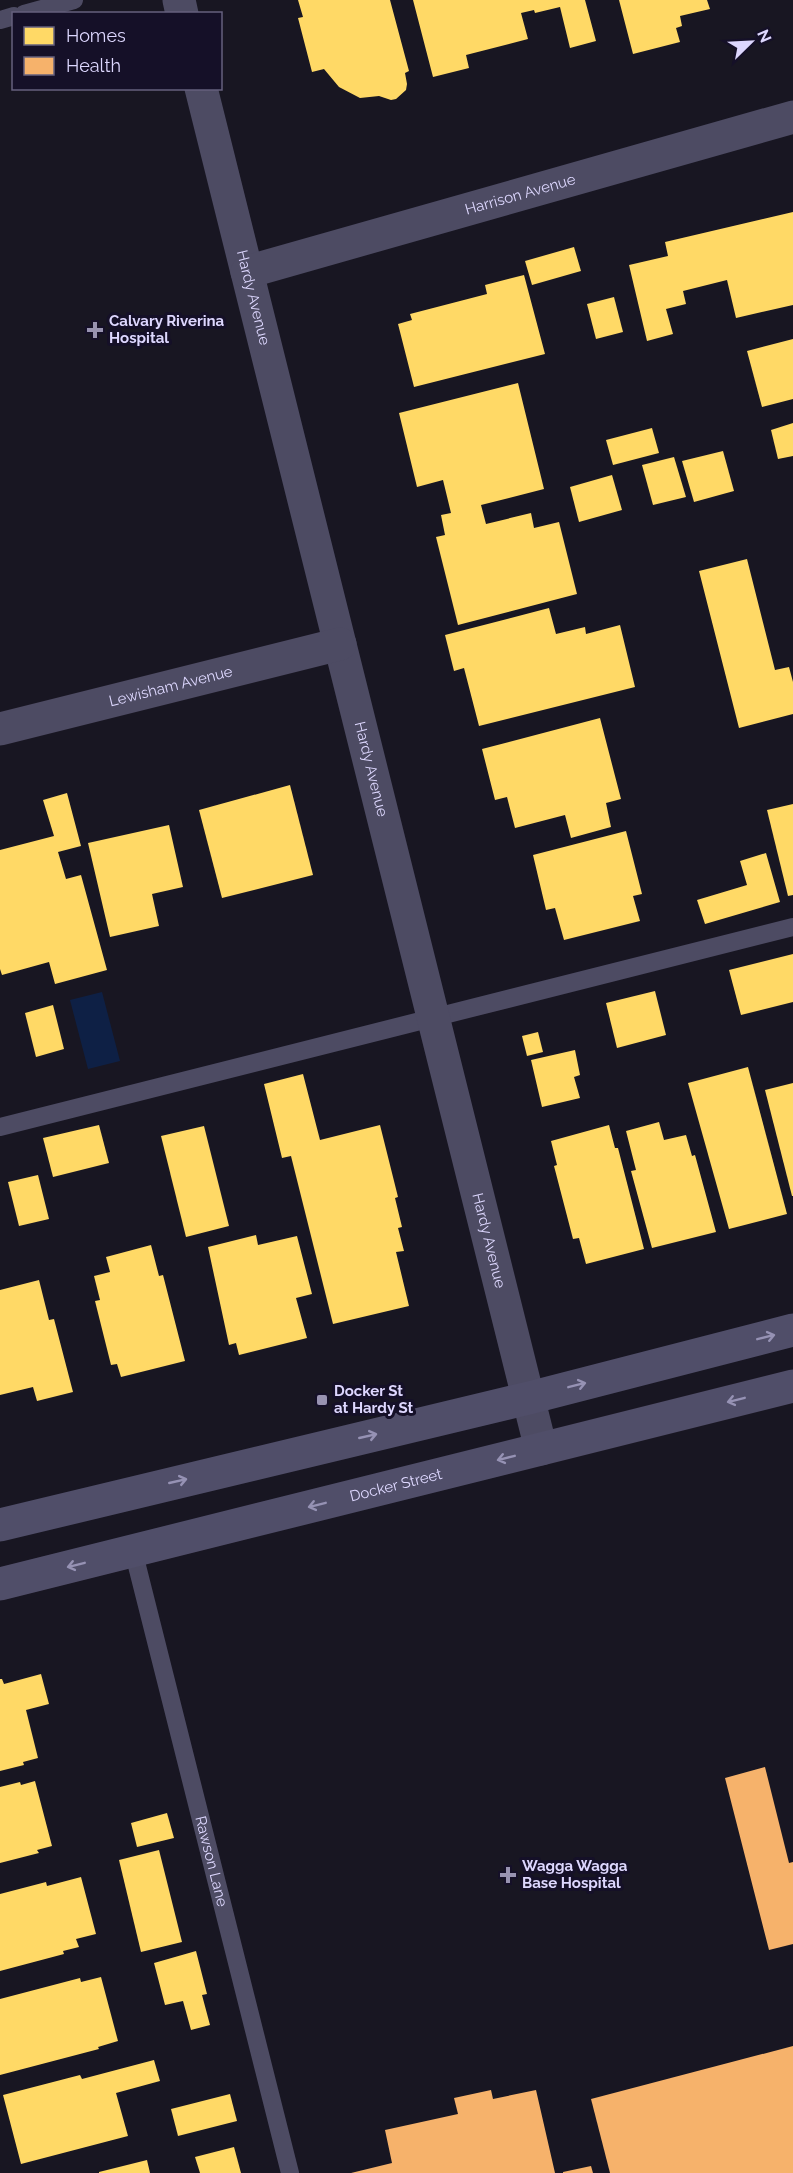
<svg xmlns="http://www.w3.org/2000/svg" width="793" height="2173" viewBox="0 0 793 2173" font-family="Raleway,sans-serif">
	<rect width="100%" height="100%" fill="#181622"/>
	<!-- water -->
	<polygon fill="#0e2045" points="102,992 120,1061 88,1069 70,1000"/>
	<!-- homes -->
	<g fill="#ffd966">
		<polygon points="298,0 390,0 409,71 405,73 407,84 406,90 396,99 391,100 379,96 360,98 339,87 324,69 312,72 298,18 303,17"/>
		<polygon points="413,0 585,0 596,41 570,48 560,7 535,13 534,10 521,13 528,39 466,55 469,68 433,77"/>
		<polygon points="619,0 707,0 710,9 680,16 682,26 676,28 680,42 633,54"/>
		<polygon points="793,212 793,305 736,318 727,280 683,291 686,304 666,309 673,334 647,341 629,265 668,256 665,242"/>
		<polygon points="574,247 581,271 532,285 525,261"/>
		<polygon points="524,275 545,354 414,387 398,324 412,320 410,314 487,294 485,285"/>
		<polygon points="614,297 623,332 596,339 587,304"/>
		<polygon points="793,339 793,399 762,407 747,351"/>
		<polygon points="518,383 544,489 481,505 486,524 531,513 534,528 559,522 577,594 458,625 436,537 445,535 441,515 451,513 443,480 417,487 399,413"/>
		<polygon points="793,423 793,456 778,459 771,430"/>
		<polygon points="652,428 659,453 613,465 606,440"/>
		<polygon points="723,451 734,491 694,502 682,461"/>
		<polygon points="674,457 686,497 653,505 642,465"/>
		<polygon points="612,475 622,510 579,522 570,487"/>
		<polygon points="747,559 775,670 789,667 793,682 793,714 739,728 699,571"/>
		<polygon points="549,608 556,634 585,627 586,634 620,625 635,687 479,726 464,668 454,671 445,635"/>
		<polygon points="600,718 621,799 606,803 611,827 571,838 565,815 515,828 507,797 495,800 482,749"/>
		<polygon points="290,785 313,875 222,898 199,810"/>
		<polygon points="67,793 81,846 58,852 66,879 81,875 107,970 55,984 49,962 2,975 0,969 0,850 54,836 43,800"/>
		<polygon points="793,804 793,895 788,896 767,810"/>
		<polygon points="169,825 183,887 152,894 159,926 110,937 88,843"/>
		<polygon points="626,831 642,894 633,896 640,921 564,940 555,908 546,910 533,855"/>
		<polygon points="766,853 780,902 705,924 697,900 747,885 740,861"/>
		<polygon points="793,954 793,1002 741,1015 729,970"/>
		<polygon points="655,991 666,1035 617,1048 606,1003"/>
		<polygon points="53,1005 64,1049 36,1057 25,1013"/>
		<polygon points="538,1032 543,1052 527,1056 522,1036"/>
		<polygon points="575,1050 580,1075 574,1077 580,1098 542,1107 531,1060"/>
		<polygon points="748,1067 787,1214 729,1229 688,1083"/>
		<polygon points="303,1074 320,1140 380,1125 398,1197 395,1198 402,1227 398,1228 404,1251 396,1252 409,1306 333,1324 291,1156 282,1158 264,1084"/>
		<polygon points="793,1083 793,1196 792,1196 765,1090"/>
		<polygon points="659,1122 664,1140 686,1135 692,1156 695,1155 716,1232 652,1248 631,1171 636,1170 626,1131"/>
		<polygon points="99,1125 109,1163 53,1177 43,1138"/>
		<polygon points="609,1125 615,1148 618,1148 644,1249 586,1264 579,1238 573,1239 554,1166 557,1165 551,1141"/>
		<polygon points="204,1126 229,1226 186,1237 161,1136"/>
		<polygon points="38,1175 49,1219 19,1226 8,1182"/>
		<polygon points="256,1235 258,1245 297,1236 312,1294 296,1298 307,1338 239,1355 236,1343 229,1345 208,1247"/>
		<polygon points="151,1245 159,1276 163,1275 185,1361 121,1377 117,1364 111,1365 95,1301 100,1300 94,1276 110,1272 106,1257"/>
		<polygon points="39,1280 49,1320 54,1319 73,1392 37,1401 33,1387 0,1395 0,1290"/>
		<polygon points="41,1674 49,1704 26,1710 38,1758 23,1762 24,1765 0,1771 0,1679 2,1679 4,1684"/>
		<polygon points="35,1781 52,1846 37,1850 39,1853 0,1863 0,1787 20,1782 21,1785"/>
		<polygon points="167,1813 174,1838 137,1847 131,1823"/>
		<polygon points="159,1850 182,1942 141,1952 119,1860"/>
		<polygon points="81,1877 96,1934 76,1939 79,1947 63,1951 64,1954 0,1971 0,1894 46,1882 47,1886"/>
		<polygon points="196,1951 207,1994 202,1995 210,2025 191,2030 183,2001 165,2005 154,1963"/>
		<polygon points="101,1977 118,2041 98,2047 99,2049 0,2075 0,1999 80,1978 81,1982"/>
		<polygon points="154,2060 160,2081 116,2093 128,2136 21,2164 3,2095 80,2075 82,2079"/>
		<polygon points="230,2094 237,2121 178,2136 171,2109"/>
		<polygon points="234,2147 241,2173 200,2173 195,2157"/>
		<polygon points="147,2160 150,2173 99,2173 99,2172"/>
	</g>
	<!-- health -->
	<g fill="#f6b26b">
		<polygon points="765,1767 789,1863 793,1862 793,1944 769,1950 725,1778"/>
		<polygon points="793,2046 793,2173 610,2173 591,2099"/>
		<polygon points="491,2090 493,2099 536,2090 555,2173 351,2173 392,2163 385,2130 458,2114 454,2098"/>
		<polygon points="591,2166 593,2173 563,2173 563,2172"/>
	</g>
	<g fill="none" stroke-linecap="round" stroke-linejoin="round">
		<!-- service -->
		<g stroke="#4d4b63" stroke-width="18">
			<polyline points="24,14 74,0"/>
			<polyline points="0,20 14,16"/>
			<polyline points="0,1127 793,927"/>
			<path id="s1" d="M133 1550 290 2173"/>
		</g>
		<!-- minor -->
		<g stroke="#4d4b63" stroke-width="33">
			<polyline points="179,0 182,14"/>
			<path id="s2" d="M201 88 541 1449"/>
			<path id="s3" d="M247 272 793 117"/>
			<path id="s4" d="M0 729 340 644"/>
		</g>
		<!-- secondary -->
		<g stroke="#504e69" stroke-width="33">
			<polyline points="0,1525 529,1398 793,1330"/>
			<path id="s5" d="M0 1584 793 1386"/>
		</g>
	</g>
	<!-- one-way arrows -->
	<defs><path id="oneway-shaft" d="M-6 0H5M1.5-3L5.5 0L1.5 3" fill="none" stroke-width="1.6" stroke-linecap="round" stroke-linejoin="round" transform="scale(1.5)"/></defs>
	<g stroke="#9692b4">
		<use href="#oneway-shaft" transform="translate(766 1337) rotate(-14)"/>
		<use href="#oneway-shaft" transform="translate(577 1385) rotate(-14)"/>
		<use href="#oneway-shaft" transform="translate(736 1400) rotate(166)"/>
		<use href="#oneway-shaft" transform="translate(368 1436) rotate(-13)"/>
		<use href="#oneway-shaft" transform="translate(506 1458) rotate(166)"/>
		<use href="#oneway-shaft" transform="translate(178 1481) rotate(-13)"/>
		<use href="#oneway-shaft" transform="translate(317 1505) rotate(166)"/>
		<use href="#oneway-shaft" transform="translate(76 1565) rotate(166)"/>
	</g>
	<!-- markers -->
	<g fill="#9893b1" stroke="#151028" stroke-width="2">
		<path d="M92 321h6v6h6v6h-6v6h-6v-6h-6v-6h6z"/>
		<rect x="316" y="1394" width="12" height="12" rx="3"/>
		<path d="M505 1866h6v6h6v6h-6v6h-6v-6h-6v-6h6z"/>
	</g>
	<g text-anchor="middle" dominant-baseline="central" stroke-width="6" stroke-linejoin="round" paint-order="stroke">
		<!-- street labels -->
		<g font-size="15" fill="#ddd7fe" stroke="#151028">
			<text stroke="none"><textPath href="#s3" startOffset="284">Harrison Avenue</textPath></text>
			<text stroke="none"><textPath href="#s2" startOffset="216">Hardy Avenue</textPath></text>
			<text stroke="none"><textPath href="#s4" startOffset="176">Lewisham Avenue</textPath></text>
			<text stroke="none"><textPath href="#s2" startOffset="702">Hardy Avenue</textPath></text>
			<text stroke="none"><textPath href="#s2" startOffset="1188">Hardy Avenue</textPath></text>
			<text stroke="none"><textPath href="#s5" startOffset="408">Docker Street</textPath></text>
			<text stroke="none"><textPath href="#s1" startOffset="321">Rawson Lane</textPath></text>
		</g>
		<!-- poi labels -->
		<g font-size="15" font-weight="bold" fill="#ddd7fe" stroke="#151028" text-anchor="start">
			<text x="109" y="321">Calvary Riverina<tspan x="109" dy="17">Hospital</tspan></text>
			<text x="334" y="1391">Docker St<tspan x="334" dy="17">at Hardy St</tspan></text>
			<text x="522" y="1866">Wagga Wagga<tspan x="522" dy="17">Base Hospital</tspan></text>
		</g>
	</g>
	<!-- legend -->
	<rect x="12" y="12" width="210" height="78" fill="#151028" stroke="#65607e" stroke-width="1.5"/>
	<rect x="24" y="27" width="30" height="18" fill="#ffd966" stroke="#65607e" stroke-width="1.5"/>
	<text x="66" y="42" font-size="18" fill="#ddd7fe">Homes</text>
	<rect x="24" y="57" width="30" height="18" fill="#f6b26b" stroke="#65607e" stroke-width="1.5"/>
	<text x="66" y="72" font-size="18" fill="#ddd7fe">Health</text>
	<!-- north arrow -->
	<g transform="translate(751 42) rotate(66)" stroke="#151028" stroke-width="4.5" paint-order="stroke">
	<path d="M0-4.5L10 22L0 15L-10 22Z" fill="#ddd7fe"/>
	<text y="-9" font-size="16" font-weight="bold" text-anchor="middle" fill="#ddd7fe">N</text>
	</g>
</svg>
